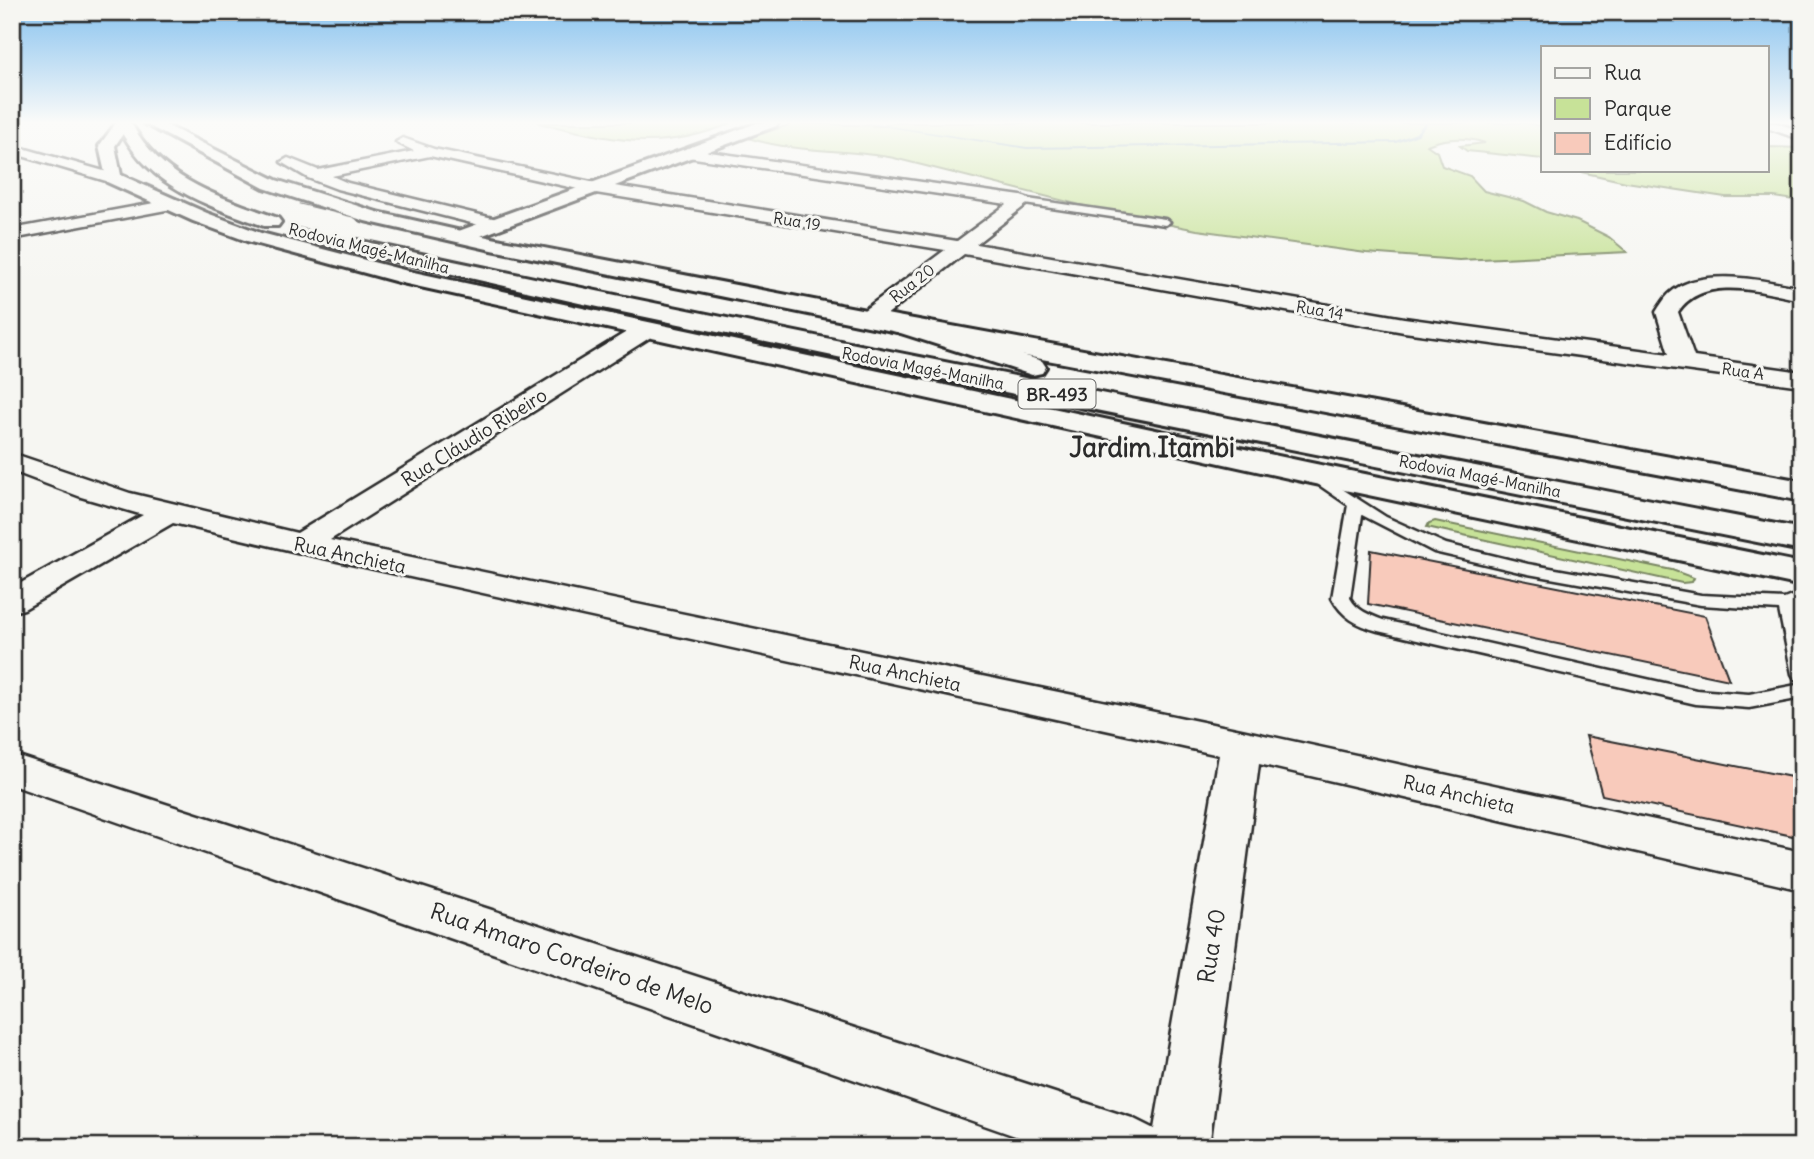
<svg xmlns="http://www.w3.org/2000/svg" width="1814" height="1159" viewBox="0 0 1814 1159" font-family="Delius,sans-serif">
	<rect width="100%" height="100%" fill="#f6f6f2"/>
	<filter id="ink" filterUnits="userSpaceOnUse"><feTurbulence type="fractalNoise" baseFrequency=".0143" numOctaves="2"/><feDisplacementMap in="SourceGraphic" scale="14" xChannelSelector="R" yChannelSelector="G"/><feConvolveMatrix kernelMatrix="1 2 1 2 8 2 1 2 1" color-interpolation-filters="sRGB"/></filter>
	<g filter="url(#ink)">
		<!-- green -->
		<g fill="#c7e298" stroke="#798662" stroke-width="2">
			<path d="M538 123H732C655 154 614 139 538 123Z"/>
			<path d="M787 123 884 126 891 123H1523L1543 126V159L1467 151 1460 146 1485 143C1466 137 1445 138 1427 145L1437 152 1442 166 1470 176 1484 191 1524 201 1546 212 1577 221 1609 237 1627 252 1459 260 1366 253 1197 230 1120 215 894 158C845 149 796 153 748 138L789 125Z"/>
			<polygon points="1767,147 1802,148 1802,201 1774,197 1725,197 1626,182 1572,170 1767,170"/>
			<polygon points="1435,521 1672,570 1694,578 1692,582 1682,583 1427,527 1429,523"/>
		</g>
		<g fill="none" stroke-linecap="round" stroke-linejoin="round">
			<!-- stream -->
			<polygon fill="#6c92a7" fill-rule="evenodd" points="862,123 870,123 1027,147 1395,141 1416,133 1424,123 1428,123 1418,135 1396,143 1027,149"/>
		</g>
		<!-- building -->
		<g fill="#f8cabb" stroke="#2b2b2b" stroke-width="2">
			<polygon points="1371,550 1705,616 1729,680 1368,604"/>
			<polygon points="1586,736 1796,778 1802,791 1802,838 1602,795"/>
		</g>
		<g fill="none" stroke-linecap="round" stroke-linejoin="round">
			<defs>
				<g id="service">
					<polygon points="1021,198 1165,219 1170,222 1165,225 1018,203"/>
					<path d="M1311 469 1386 517 1446 544 1528 564 1701 595 1784 599 1802 592V604L1797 607 1802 630V680L1795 679 1792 674 1779 610 1701 605 1528 574 1434 552 1362 515 1350 598C1357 611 1370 615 1383 620L1696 690 1749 694 1802 684V698L1749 708 1696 704 1378 631C1357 625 1342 617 1332 598L1348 505 1306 476 1304 473 1306 470Z"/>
				</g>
				<g id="minor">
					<polygon points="1767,123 1776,123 1802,131 1802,140 1767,128"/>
					<path d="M403 138 434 149 596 183 957 241 1007 204 688 157 681 153 688 149 1021 196 1027 198 1029 201 1027 204 976 244 1404 318 1669 354 1656 312C1660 306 1664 299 1669 294 1699 265 1766 281 1802 288V300C1764 293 1704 273 1678 312L1694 357 1802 372V386L1404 332 964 254 876 323H860L857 318 860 313 945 250 596 193 430 156 332 176 348 183 501 220 504 224 501 228 495 229 337 189 308 178 281 162 288 158 318 170 414 151 396 142Z"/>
					<polygon points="12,145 118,175 121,178 113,183 12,153"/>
					<polygon points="176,199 182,201 184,204 182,207 12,239 12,229"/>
					<polygon points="646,323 654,325 657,330 654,335 330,540 1241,730 1802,852 1802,890 1259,764 1209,1147 1047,1147 12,785 12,754 1132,1118 1154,1129 1219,755 301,553 173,523 24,609 12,612 12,588 143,515 81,497 12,471 12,453 130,493 297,533 638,325"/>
				</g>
				<polygon id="tertiary" points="757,123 778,123 776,126 467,241 453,241 450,237 453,233"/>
				<g id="secondary">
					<polygon points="116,123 130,123 115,146 121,175 207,213 261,233 404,270 1311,463 1802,563 1802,586 1311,483 402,283 247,241 193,221 107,182 99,146"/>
					<polygon points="144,123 162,123 276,180 377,212 492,238 897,316 1802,481 1802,501 897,332 492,250 365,221 264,188"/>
				</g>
				<g id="trunk">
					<path d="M117 123H131C164 182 218 196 278 218L281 222 278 226H264C202 203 147 187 117 123Z"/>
					<path d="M315 231C809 339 1305 433 1802 529V551L990 389 579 303 308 241 305 237 308 233Z"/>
					<polygon points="897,316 1042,361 1046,367 1042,373 1032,375 888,329 884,324 888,319"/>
				</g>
			</defs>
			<!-- service casing -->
			<use href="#service" stroke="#2b2b2b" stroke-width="5"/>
			<!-- minor casing -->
			<use href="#minor" stroke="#2b2b2b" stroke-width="5"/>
			<!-- tertiary casing -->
			<use href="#tertiary" stroke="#2b2b2b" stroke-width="6"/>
			<!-- secondary casing -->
			<use href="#secondary" stroke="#2b2b2b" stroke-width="6"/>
			<!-- trunk casing -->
			<use href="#trunk" stroke="#2b2b2b" stroke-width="6"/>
			<!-- service -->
			<use href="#service" fill="#f6f6f2" fill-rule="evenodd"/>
			<!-- minor -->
			<use href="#minor" fill="#f6f6f2" fill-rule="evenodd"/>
			<!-- tertiary -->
			<use href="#tertiary" fill="#f6f6f2" fill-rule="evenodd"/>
			<!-- secondary -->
			<use href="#secondary" fill="#f6f6f2" fill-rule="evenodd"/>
			<!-- trunk -->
			<use href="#trunk" fill="#f6f6f2" fill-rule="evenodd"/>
			<defs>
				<polyline id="trunk-bridge" points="296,215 349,228"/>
			</defs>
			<!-- trunk-bridge casing -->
			<use href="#trunk-bridge" stroke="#2b2b2b" stroke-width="24" stroke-linecap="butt"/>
			<!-- trunk-bridge -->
			<use href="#trunk-bridge" stroke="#f6f6f2" stroke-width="22"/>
		</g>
	</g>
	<!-- sky -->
	<linearGradient id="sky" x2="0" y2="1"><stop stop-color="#87c2ef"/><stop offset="0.43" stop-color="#fbfbf9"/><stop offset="1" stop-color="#fbfbf9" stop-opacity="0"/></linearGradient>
	<rect width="1814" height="285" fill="url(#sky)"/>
	<g text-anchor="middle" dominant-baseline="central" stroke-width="6" stroke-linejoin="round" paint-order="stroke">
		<!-- far-street labels -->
		<g font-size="16" fill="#2b2b2b" stroke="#f6f6f2">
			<text transform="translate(797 221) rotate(9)">Rua 19</text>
			<text transform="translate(369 248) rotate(14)">Rodovia Magé-Manilha</text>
			<text transform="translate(912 283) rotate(-38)">Rua 20</text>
			<text transform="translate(1320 310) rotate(10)">Rua 14</text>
			<text transform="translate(923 368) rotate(11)">Rodovia Magé-Manilha</text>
			<text transform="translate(1743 371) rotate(8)">Rua A</text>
			<text transform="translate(1480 476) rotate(11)">Rodovia Magé-Manilha</text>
		</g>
		<!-- shield labels -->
		<rect fill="#f6f6f2" stroke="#686867" stroke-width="2" x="1018.5" y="379.5" width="77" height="29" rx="5"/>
		<g font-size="18" font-weight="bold" fill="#2b2b2b">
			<text x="1057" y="394">BR-493</text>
		</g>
		<!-- street labels -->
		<g font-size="19" fill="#2b2b2b" stroke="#f6f6f2">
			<text transform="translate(474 437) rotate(-32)">Rua Cláudio Ribeiro</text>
			<text transform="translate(350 555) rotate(12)">Rua Anchieta</text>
			<text transform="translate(905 673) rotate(12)">Rua Anchieta</text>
			<text transform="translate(1459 794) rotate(13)">Rua Anchieta</text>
		</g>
		<!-- near-street labels -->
		<g font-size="23" fill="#2b2b2b" stroke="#f6f6f2">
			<text transform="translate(1211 946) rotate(-81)">Rua 40</text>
			<text transform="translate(572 958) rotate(19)">Rua Amaro Cordeiro de Melo</text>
		</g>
		<!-- district labels -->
		<g font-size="26" font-weight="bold" fill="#2b2b2b" stroke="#f6f6f2">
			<text x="1152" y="447">Jardim Itambi</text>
		</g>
	</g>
	<!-- margin -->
	<rect width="1814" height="1159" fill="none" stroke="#f6f6f2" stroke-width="42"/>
	<rect x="21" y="21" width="1772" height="1117" fill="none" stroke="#2b2b2b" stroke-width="2.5" filter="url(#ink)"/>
	<!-- legend -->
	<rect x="1541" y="46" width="228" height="126" fill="#f6f6f2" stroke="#a5a5a2" stroke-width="2"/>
	<rect x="1555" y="68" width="35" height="10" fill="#f6f6f2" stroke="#a5a5a2" stroke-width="2"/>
	<text x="1604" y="80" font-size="21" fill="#2b2b2b">Rua</text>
	<rect x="1555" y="98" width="35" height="21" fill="#c7e298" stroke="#a5a5a2" stroke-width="2"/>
	<text x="1604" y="116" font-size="21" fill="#2b2b2b">Parque</text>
	<rect x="1555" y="133" width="35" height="21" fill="#f8cabb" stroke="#a5a5a2" stroke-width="2"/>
	<text x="1604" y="150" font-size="21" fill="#2b2b2b">Edifício</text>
</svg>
